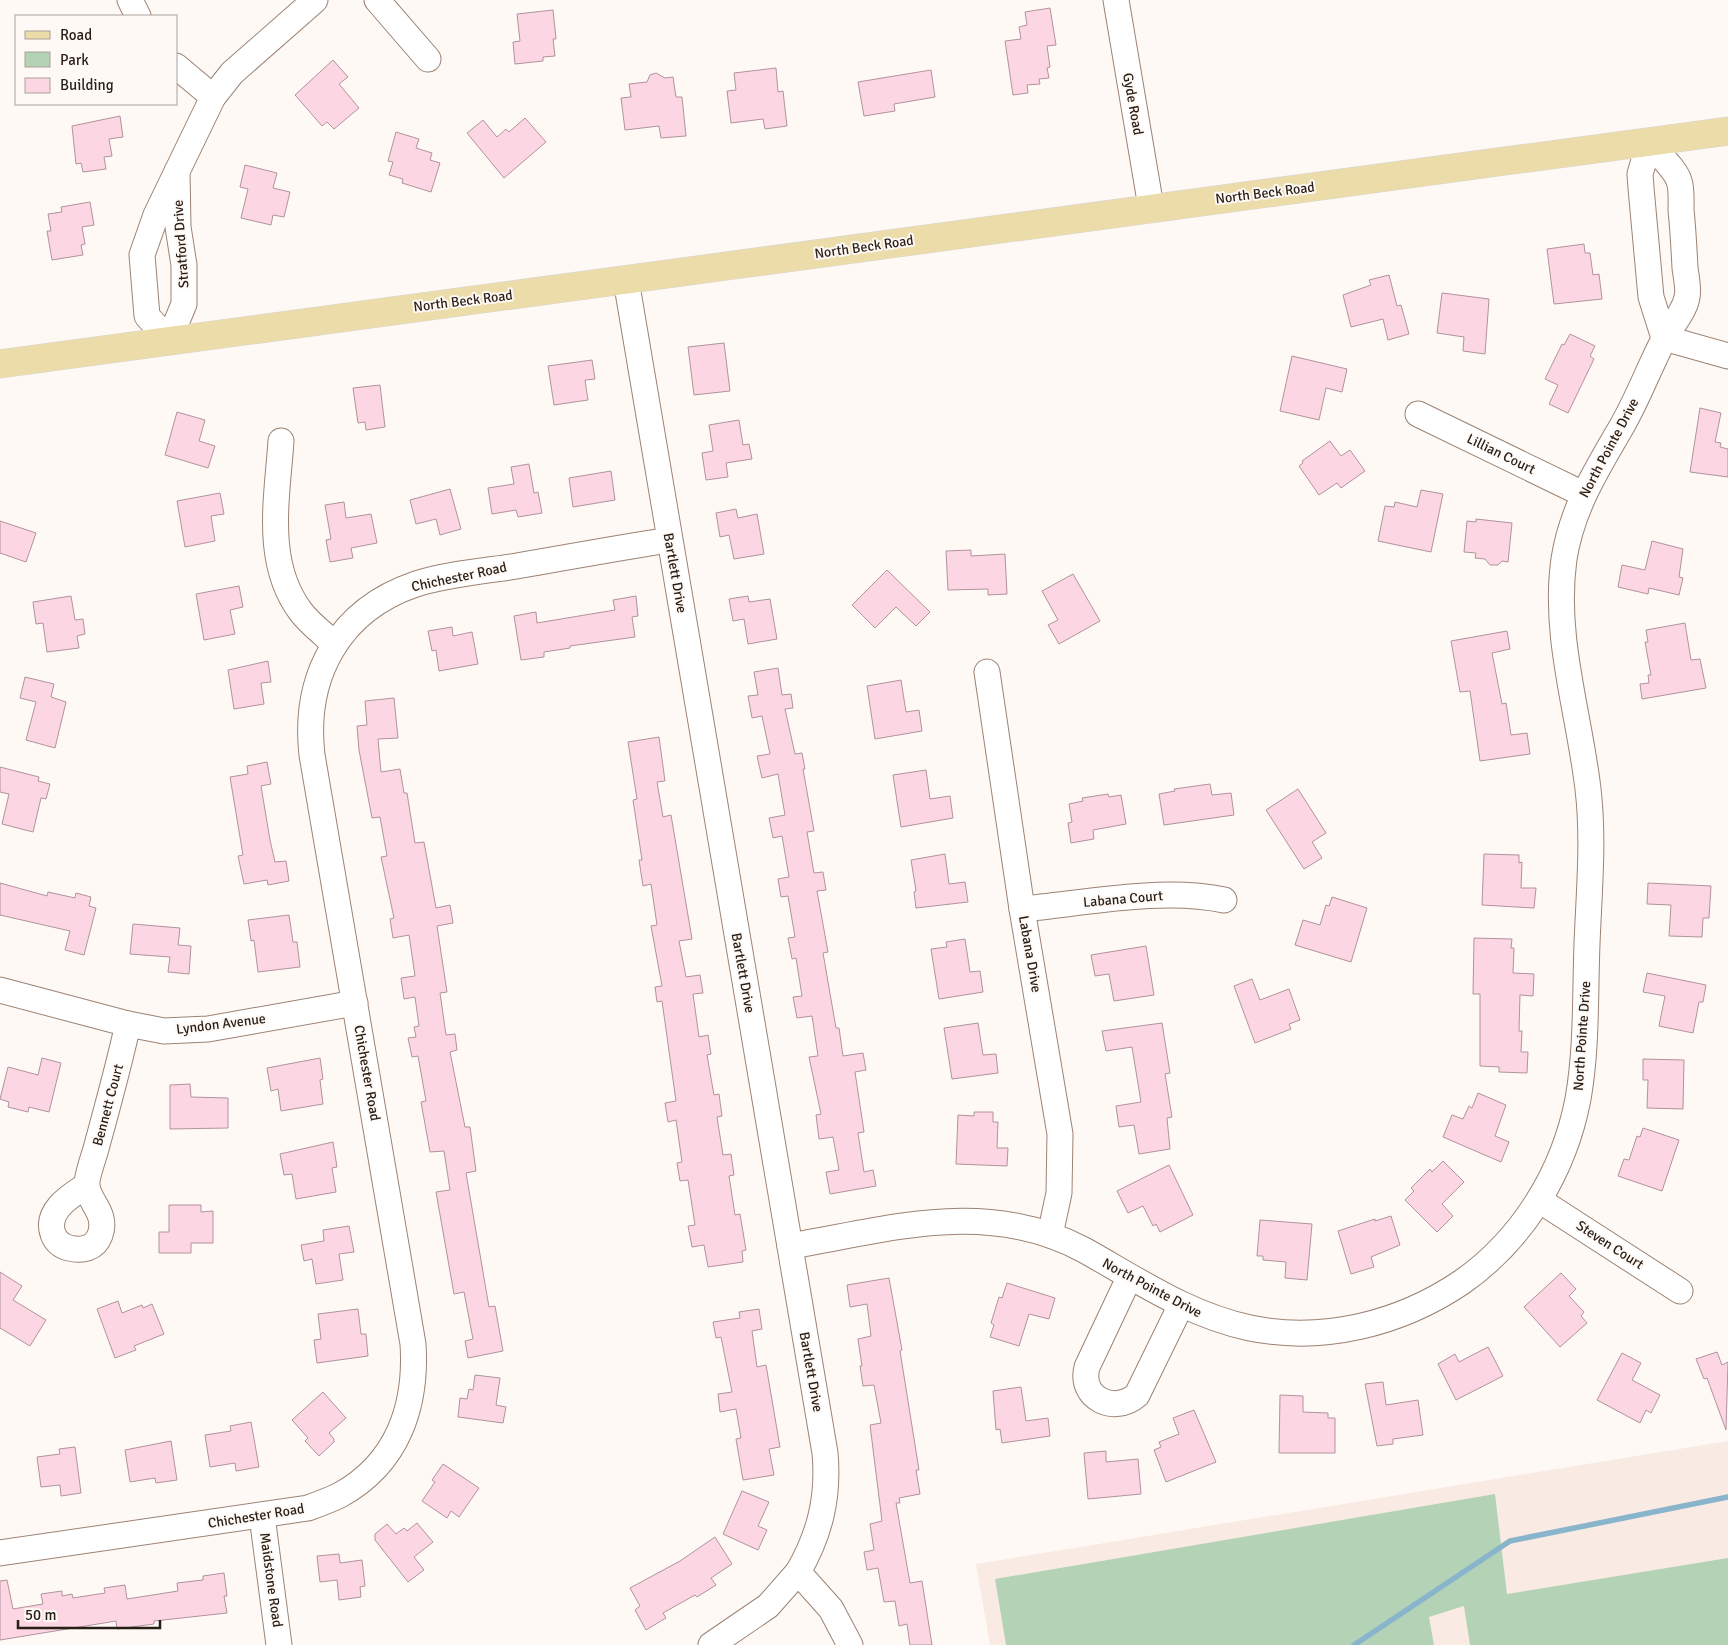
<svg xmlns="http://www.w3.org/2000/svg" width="1728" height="1645" viewBox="0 0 1728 1645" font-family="Signika,sans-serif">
	<rect width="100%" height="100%" fill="#fff9f5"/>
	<!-- built -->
	<polygon fill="#f9ebe3" points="1728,1441 1728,1645 990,1645 976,1564"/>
	<!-- green -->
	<polygon fill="#b4d3b6" points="1495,1494 1507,1594 1728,1558 1728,1645 1470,1645 1464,1606 1429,1617 1434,1645 1006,1645 995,1579"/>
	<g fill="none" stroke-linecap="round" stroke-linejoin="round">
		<!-- stream -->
		<polyline stroke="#89b5cc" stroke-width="5.5" points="1354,1645 1510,1541 1728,1497"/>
	</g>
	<!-- building -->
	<g fill="#fdd6e4" stroke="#b0939d">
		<polygon points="1050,8 1056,45 1047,46 1050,67 1047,68 1049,78 1039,79 1040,84 1027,85 1028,93 1013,95 1005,41 1021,39 1019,27 1027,25 1025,12"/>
		<polygon points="553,10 556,39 553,39 555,56 543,57 543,61 515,64 513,42 520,41 517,14"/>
		<polygon points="333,60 348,77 339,84 359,108 334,129 327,122 322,126 295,95"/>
		<polygon points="776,68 778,92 783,91 787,126 765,129 763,119 731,123 727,91 736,90 734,73"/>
		<polygon points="931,70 935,97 894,104 895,111 864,116 858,82"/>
		<polygon points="656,73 665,78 673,77 676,97 682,97 686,136 661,138 659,126 625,130 621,98 631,97 629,84 647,82 650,75"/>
		<polygon points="120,116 123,137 109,139 112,156 104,157 106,169 83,172 81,163 76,164 72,126"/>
		<polygon points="525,118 546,142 504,178 467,133 483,120 497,137 506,129 509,132"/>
		<polygon points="396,132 419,139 416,148 432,153 430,160 440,163 431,192 402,183 403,179 389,175 393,162 388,161"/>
		<polygon points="245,165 277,173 273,188 290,192 284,217 273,215 271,225 241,218 248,189 240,187"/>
		<polygon points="90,202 94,225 82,227 85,244 81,245 83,255 52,260 47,231 51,231 48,214 62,212 61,207"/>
		<polygon points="1584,244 1585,253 1590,253 1593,275 1599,274 1602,299 1554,304 1547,249"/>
		<polygon points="1389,275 1397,306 1401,305 1409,334 1388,340 1383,319 1351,327 1343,295 1371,285 1369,280"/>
		<polygon points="1442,293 1489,299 1485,354 1463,351 1464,337 1437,333"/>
		<polygon points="1570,334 1595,346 1590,356 1594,359 1568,413 1549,404 1558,385 1545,379 1562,344 1564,345"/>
		<polygon points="724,343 730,391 694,395 688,347"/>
		<polygon points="1292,356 1347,369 1342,392 1326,388 1319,420 1280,411"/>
		<polygon points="592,360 595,379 585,380 588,400 554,405 548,366"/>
		<polygon points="380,385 385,427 366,430 365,422 358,423 353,388"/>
		<polygon points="1700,408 1721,413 1715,442 1721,443 1720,447 1728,449 1728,477 1690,472"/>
		<polygon points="177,412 205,420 199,441 215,446 208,468 165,455"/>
		<polygon points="739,420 743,445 749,444 752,459 726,463 728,477 706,480 702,453 713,451 709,425"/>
		<polygon points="1330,441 1341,456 1350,450 1365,471 1341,488 1337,483 1319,495 1299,466 1303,463 1302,461"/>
		<polygon points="529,464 534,493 538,492 542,513 518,517 516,510 492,514 488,488 514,484 511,467"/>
		<polygon points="611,471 615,500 573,507 569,478"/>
		<polygon points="450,489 461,529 440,535 436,519 416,524 410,500"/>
		<polygon points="1421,490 1443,494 1431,552 1378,541 1385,506 1394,507 1395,502 1417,507"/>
		<polygon points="220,493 224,514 211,516 215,541 185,547 177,501"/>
		<polygon points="344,502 346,518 371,514 377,543 351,548 353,558 330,562 326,540 331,539 325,505"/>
		<polygon points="736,509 738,518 757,514 764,554 734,559 729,535 720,537 716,513"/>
		<polygon points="1476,519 1512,523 1508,562 1502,561 1498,565 1490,565 1485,559 1475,558 1476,553 1464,552 1467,521 1476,522"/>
		<polygon points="0,521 36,533 26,562 0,553"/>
		<polygon points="1652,541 1683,549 1679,577 1683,578 1679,595 1649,588 1648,594 1618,587 1622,565 1645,570"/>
		<polygon points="971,550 971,556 1005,554 1007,594 988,595 988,589 948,590 946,551"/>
		<polygon points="887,570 930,612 916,626 896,607 875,628 852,605"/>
		<polygon points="1073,574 1100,621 1059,644 1048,625 1058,620 1042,591"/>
		<polygon points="239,586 243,607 230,610 235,634 204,640 196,594"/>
		<polygon points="71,596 75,620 83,619 85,634 77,636 79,648 47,652 43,623 36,624 33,602"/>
		<polygon points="636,596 638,616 632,617 635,637 570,646 570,648 544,652 544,657 521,660 514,616 536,612 537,623 615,610 613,600"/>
		<polygon points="748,596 749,602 770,599 777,639 748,644 744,619 733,621 729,599"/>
		<polygon points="1685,623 1691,660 1700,659 1706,688 1642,699 1640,684 1649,683 1648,675 1651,675 1645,642 1648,642 1646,630"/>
		<polygon points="452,627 453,636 472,632 478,664 439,671 436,650 432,651 428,631"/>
		<polygon points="1507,631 1510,649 1492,653 1502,704 1506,703 1511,735 1527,733 1530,754 1480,761 1470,691 1460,692 1451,641"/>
		<polygon points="268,661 271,682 261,683 264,704 234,709 228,670"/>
		<polygon points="778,668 782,695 791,694 793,708 785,709 795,754 802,753 805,769 803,769 814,831 807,832 814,873 823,872 826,890 817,891 828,952 823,953 836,1028 839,1028 843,1056 863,1053 866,1070 855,1072 864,1132 858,1133 864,1172 873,1170 876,1186 830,1194 826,1172 839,1170 833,1137 819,1139 816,1115 821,1114 809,1057 818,1056 812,1016 797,1018 793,997 802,996 796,958 792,959 788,938 795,937 788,896 781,897 778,879 789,877 782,836 773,838 769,818 785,815 778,774 762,778 757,756 770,754 762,716 752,718 748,696 758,695 754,672"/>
		<polygon points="25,677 54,684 51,697 66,702 55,748 26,740 36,702 20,698"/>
		<polygon points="901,680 906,712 919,710 922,731 875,739 867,686"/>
		<polygon points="394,698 398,738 378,739 381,772 400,769 404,793 407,793 415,843 424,842 436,908 450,905 453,923 437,926 447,992 440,993 446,1035 455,1034 457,1050 450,1052 465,1127 470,1127 476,1171 466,1173 489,1307 495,1306 503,1351 468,1358 465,1341 473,1339 464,1292 454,1294 436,1192 450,1190 444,1151 430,1152 421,1102 426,1101 418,1056 412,1057 408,1038 416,1037 414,1027 419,1026 415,997 404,999 401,978 415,976 409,935 393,938 390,919 394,918 381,857 387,856 380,817 372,818 359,750 357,726 367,725 365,701"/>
		<polygon points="659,737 665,781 657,782 663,817 671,815 692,939 679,941 686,977 700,975 703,993 693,994 699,1037 708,1035 711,1054 707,1055 714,1095 719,1094 722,1116 717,1117 723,1155 731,1154 734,1175 729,1176 735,1215 740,1214 746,1250 742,1251 743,1262 708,1267 704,1245 692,1247 688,1226 695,1225 688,1180 680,1181 677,1163 682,1162 676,1120 668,1122 665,1103 676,1101 662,1001 657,1002 655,987 662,986 651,926 657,925 651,884 643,886 639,860 642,860 633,800 637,799 628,742"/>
		<polygon points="267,762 271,784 261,786 270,840 275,862 286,861 289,881 268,885 267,880 244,884 238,856 243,855 230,777 248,774 247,766"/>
		<polygon points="0,767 39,777 38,781 50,784 46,799 41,798 33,832 2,824 9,794 0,792"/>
		<polygon points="926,770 930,799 950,796 953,818 901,827 893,775"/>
		<polygon points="1210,784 1212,795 1231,793 1234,815 1164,825 1159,794 1175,791 1174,789"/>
		<polygon points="1298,789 1326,833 1312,842 1322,858 1304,869 1266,810"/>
		<polygon points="1108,794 1109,797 1121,795 1126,824 1093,830 1094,839 1071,843 1068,823 1072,822 1069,804 1083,801 1082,798"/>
		<polygon points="945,854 949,884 965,882 968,902 916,908 914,892 916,891 911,860"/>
		<polygon points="1484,854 1519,855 1519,863 1522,862 1521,888 1536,888 1534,908 1482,905"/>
		<polygon points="0,883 47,896 48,892 75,898 76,893 91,897 89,906 96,908 84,955 65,950 70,931 0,915"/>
		<polygon points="1648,883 1711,886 1709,918 1703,918 1702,937 1669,936 1671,905 1647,904"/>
		<polygon points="1332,897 1367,908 1351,962 1295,945 1303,920 1320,925 1326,905 1329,906"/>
		<polygon points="289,915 293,942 297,942 300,967 258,972 254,940 251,941 248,920"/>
		<polygon points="133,924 180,928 178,945 191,946 189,974 168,972 170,957 130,954"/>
		<polygon points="1474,938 1512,939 1511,948 1514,948 1513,973 1534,974 1533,996 1520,995 1519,1031 1522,1031 1521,1052 1528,1052 1527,1073 1499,1072 1499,1067 1480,1066 1480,994 1473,994"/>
		<polygon points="965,939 970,972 980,971 983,992 939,999 931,949 947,947 946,942"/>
		<polygon points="1146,946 1154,995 1114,1001 1109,974 1095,976 1091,955"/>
		<polygon points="1647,973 1706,985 1703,1002 1699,1002 1693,1033 1659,1026 1665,996 1643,992"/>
		<polygon points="1252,979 1260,1000 1289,989 1300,1020 1289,1024 1291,1029 1255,1043 1234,986"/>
		<polygon points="978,1023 983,1055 996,1054 998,1073 952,1079 944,1028"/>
		<polygon points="1162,1023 1170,1073 1165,1074 1172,1117 1167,1118 1170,1149 1139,1154 1134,1125 1119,1127 1116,1106 1141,1102 1132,1047 1106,1051 1102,1031"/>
		<polygon points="42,1058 61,1063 49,1112 29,1107 28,1112 8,1107 9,1102 0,1099 8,1067 38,1075"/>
		<polygon points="320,1058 323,1079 320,1080 323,1104 281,1111 278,1089 271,1091 267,1068"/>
		<polygon points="1643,1059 1684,1060 1683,1109 1647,1108 1648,1080 1643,1080"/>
		<polygon points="190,1084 191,1097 228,1098 228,1128 170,1129 170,1085"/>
		<polygon points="1478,1093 1506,1105 1495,1136 1509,1142 1501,1162 1443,1137 1452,1115 1463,1119 1469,1106 1472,1108"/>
		<polygon points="974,1112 993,1112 993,1122 998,1122 997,1148 1008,1148 1007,1166 956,1164 958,1115 974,1116"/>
		<polygon points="1643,1128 1679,1140 1662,1191 1618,1176 1624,1159 1629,1160 1637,1136 1640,1137"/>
		<polygon points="333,1142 337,1167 332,1168 336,1192 296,1199 292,1174 284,1175 280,1154"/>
		<polygon points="1443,1161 1464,1182 1442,1204 1453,1216 1437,1232 1405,1200 1414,1191 1411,1188 1430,1169 1432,1172"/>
		<polygon points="1169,1165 1193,1215 1160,1232 1156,1224 1153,1226 1143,1206 1128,1213 1117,1191"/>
		<polygon points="169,1205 201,1205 201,1212 213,1211 213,1243 191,1243 191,1253 159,1253 159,1232 169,1232"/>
		<polygon points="1391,1216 1400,1245 1371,1257 1374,1267 1351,1274 1338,1231 1375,1219 1375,1221"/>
		<polygon points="1260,1220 1312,1224 1307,1280 1285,1278 1286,1262 1263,1260 1263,1256 1257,1256"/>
		<polygon points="349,1226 354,1252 339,1254 343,1280 316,1284 312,1259 304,1261 301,1245 324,1241 323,1230"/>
		<polygon points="0,1272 22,1286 13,1300 46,1320 30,1346 0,1328"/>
		<polygon points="1561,1273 1576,1289 1569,1296 1584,1312 1581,1316 1587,1323 1560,1347 1524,1307"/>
		<polygon points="889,1278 902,1350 900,1351 919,1470 916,1470 920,1494 899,1498 900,1503 896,1503 910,1583 922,1581 932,1645 910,1645 907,1624 899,1626 895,1601 884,1602 878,1568 867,1570 864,1552 874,1550 870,1524 882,1521 870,1425 881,1423 874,1385 863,1386 860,1366 862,1366 858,1339 871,1336 867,1304 850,1307 847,1285"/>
		<polygon points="1007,1283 1055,1298 1049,1319 1029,1314 1019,1346 990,1337 994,1325 991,1323 999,1297 1002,1298"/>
		<polygon points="118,1301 122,1313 142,1305 143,1308 152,1304 164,1334 134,1346 136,1350 115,1358 97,1309"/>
		<polygon points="358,1309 361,1334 366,1334 368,1356 317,1363 314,1340 321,1339 318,1314"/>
		<polygon points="759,1309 762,1329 752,1331 757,1367 766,1365 780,1447 769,1449 774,1475 743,1480 736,1439 741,1438 736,1409 720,1412 718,1394 732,1392 721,1337 716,1338 713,1322 740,1318 739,1312"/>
		<polygon points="1488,1347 1503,1376 1456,1400 1438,1364 1455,1354 1459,1362"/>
		<polygon points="1717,1352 1722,1365 1728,1362 1726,1430 1707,1378 1704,1379 1696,1359"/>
		<polygon points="1622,1353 1641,1363 1632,1380 1660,1395 1651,1413 1646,1410 1640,1423 1597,1400"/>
		<polygon points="475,1375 500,1378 496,1405 506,1407 503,1423 458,1417 460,1398 467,1399 469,1389 473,1390"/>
		<polygon points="1383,1382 1386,1405 1418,1400 1423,1435 1393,1439 1393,1444 1377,1446 1365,1384"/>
		<polygon points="1021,1387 1026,1421 1048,1418 1050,1436 1002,1443 1000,1429 996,1430 993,1391"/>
		<polygon points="323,1392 346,1418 329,1433 334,1439 334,1442 319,1456 305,1441 308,1438 292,1420"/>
		<polygon points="1280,1395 1303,1396 1303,1412 1328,1413 1328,1418 1335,1418 1335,1453 1279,1453"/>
		<polygon points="1194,1410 1216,1462 1166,1482 1154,1450 1161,1447 1159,1442 1179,1434 1173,1418"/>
		<polygon points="251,1422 259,1467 236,1471 235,1463 210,1467 205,1435 231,1431 230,1426"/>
		<polygon points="171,1441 177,1480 156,1483 155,1478 130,1482 125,1450"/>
		<polygon points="75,1447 81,1493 61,1496 60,1485 41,1487 37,1457 60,1454 59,1449"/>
		<polygon points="1106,1451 1106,1462 1138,1459 1141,1494 1088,1499 1084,1453"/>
		<polygon points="443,1464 479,1488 459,1517 451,1511 447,1518 422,1501 435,1482 432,1480"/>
		<polygon points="742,1491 769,1502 758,1526 767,1530 758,1550 723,1534"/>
		<polygon points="417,1523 433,1542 414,1557 424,1570 408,1582 375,1540 375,1534 387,1524 396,1534 404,1528 407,1531"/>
		<polygon points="715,1537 732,1564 711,1578 716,1585 697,1597 695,1595 663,1613 666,1618 646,1630 635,1610 640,1606 630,1588 680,1561"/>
		<polygon points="339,1554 340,1563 362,1560 365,1586 360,1587 361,1597 339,1600 337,1580 320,1582 317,1556"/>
		<polygon points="224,1573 227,1596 224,1596 227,1613 154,1621 154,1624 117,1629 116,1621 0,1640 0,1581 7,1580 13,1609 43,1604 41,1594 62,1591 62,1596 72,1594 73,1598 105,1593 104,1588 125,1585 127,1599 178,1591 177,1583 203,1580 203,1576"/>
	</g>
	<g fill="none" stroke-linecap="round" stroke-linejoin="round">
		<defs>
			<g id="minor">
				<polyline points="130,0 138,16"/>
				<polyline points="377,0 428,59"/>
				<polyline points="1116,0 1151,207"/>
				<polyline points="176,66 213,97"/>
				<polyline points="1649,143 1640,174 1641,188 1651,297 1664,338"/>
				<polyline points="177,171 178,227 184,265 184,304 169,340 147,316 142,255 156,215 213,97 232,73 315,0"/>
				<path d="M626 280 825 1453C829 1497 820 1534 798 1572L831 1609 850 1645"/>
				<polyline points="1664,338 1728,356"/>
				<polyline points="1418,414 1583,494"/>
				<path d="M281 441C277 499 264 563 301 612 310 624 324 634 334 644"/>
				<polyline points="987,672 1022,909 1060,1134 1059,1193 1050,1235"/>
				<path d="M1022 909C1086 903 1162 887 1224 900"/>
				<polyline points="0,990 128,1024 164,1031 208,1029 355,1003"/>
				<path d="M87 1185C70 1196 45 1211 53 1234 56 1242 61 1246 69 1248 82 1251 95 1249 100 1235 108 1213 88 1202 87 1185 86 1177 95 1154 97 1145 108 1105 119 1065 128 1024"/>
				<polyline points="1539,1200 1680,1291"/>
				<path d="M790 1246C892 1229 986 1198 1084 1250 1138 1280 1188 1315 1250 1328 1323 1343 1400 1324 1462 1282 1523 1239 1564 1172 1578 1099 1587 1048 1585 995 1587 944 1589 892 1594 840 1588 789 1579 712 1553 636 1564 559 1572 508 1597 469 1622 426 1638 398 1649 368 1664 339 1671 326 1685 311 1687 297 1689 289 1686 276 1685 268 1684 248 1683 229 1681 210 1681 201 1682 189 1679 181 1675 168 1658 154 1649 143"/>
				<path d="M1129 1278 1087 1367C1079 1398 1114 1415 1137 1395L1181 1305"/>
				<polyline points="262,1516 279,1645"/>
				<path d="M0 1553 308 1508C319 1504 330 1500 340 1495 398 1463 417 1406 413 1344L312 755C303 676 339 610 416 584 448 574 484 571 517 566 568 557 618 548 669 540"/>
				<polyline points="711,1645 768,1606 798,1572"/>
			</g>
			<polyline id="major" points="0,364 1728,131"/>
		</defs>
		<!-- minor casing -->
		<use href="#minor" stroke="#9c8373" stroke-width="27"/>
		<!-- major casing -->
		<use href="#major" stroke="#d8d6d5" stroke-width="29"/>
		<!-- minor -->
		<use href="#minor" stroke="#fff" stroke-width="25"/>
		<!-- major -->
		<use href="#major" stroke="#ebdca9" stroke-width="28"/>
	</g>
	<g text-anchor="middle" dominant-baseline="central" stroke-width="4" stroke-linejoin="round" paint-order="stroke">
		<!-- street labels -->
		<g font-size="14" fill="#271e17" stroke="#fff9f5">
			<text transform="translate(1133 104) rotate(80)">Gyde Road</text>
			<text transform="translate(1265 193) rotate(-7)">North Beck Road</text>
			<text transform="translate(181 244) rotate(-94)">Stratford Drive</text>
			<text transform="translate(864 247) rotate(-8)">North Beck Road</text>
			<text transform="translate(463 301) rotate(-7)">North Beck Road</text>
			<text transform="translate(1609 448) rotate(-62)">North Pointe Drive</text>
			<text transform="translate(1501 454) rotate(26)">Lillian Court</text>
			<text transform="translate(675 573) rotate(80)">Bartlett Drive</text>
			<text transform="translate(459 577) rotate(-12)">Chichester Road</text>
			<text transform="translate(1123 899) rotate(-5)">Labana Court</text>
			<text transform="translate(1030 954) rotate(80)">Labana Drive</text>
			<text transform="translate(743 973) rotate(80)">Bartlett Drive</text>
			<text transform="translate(221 1024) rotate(-7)">Lyndon Avenue</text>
			<text transform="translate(1582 1036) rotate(-86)">North Pointe Drive</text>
			<text transform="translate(367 1073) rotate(80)">Chichester Road</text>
			<text transform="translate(108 1105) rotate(-75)">Bennett Court</text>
			<text transform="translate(1610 1245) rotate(33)">Steven Court</text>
			<text transform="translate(1152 1288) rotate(28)">North Pointe Drive</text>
			<text transform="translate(811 1372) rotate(80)">Bartlett Drive</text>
			<text transform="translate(256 1516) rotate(-9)">Chichester Road</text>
			<text transform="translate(271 1580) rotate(82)">Maidstone Road</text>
		</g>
	</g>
	<!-- legend -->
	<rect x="15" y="15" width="162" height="90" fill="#fff9f5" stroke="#a9a19c"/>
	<rect x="25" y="31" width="25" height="8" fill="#ebdca9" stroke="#a9a19c"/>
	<text x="60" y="40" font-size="15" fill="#271e17">Road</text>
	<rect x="25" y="52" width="25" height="15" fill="#b4d3b6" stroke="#a9a19c"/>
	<text x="60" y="65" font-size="15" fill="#271e17">Park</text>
	<rect x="25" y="78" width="25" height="15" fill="#fdd6e4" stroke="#a9a19c"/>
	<text x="60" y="90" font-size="15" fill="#271e17">Building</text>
	<!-- scale -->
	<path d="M18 1620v8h142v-8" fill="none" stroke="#271e17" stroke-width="2.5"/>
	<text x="25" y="1620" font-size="15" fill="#271e17" stroke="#fff9f5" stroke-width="4" paint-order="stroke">50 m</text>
</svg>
